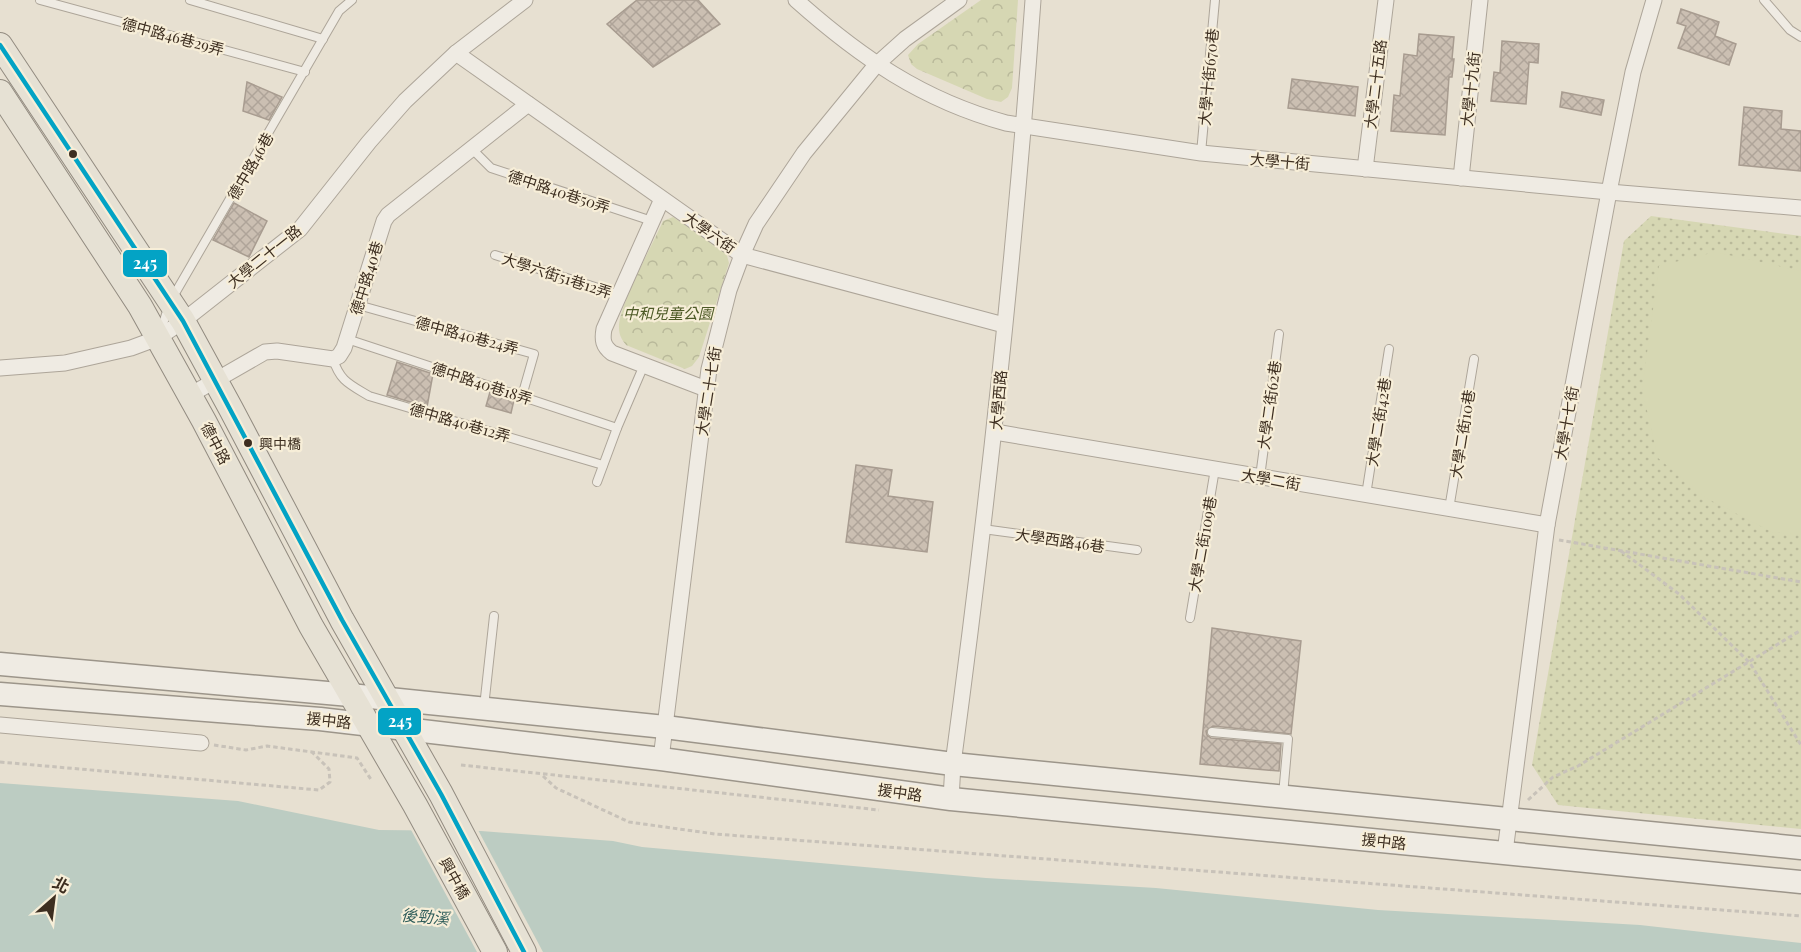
<svg xmlns="http://www.w3.org/2000/svg" width="1801" height="952" viewBox="0 0 1801 952" font-family="'Playfair Display','Noto Sans TC',serif">
	<defs>
		<pattern id="grass-dots" width="8" height="8" patternUnits="userSpaceOnUse" patternTransform="scale(1.5)"><rect width="8" height="8" fill="#d6d7b3"/><path d="M2 2h.1M6 6h.1" fill="none" stroke="#b9b99a" stroke-width="1.8" stroke-linecap="round"/></pattern>
		<pattern id="park-crowns" width="20" height="18" patternUnits="userSpaceOnUse" patternTransform="scale(1.5)"><rect width="20" height="18" fill="#d6d7b3"/><path d="M2 6a3 3 0 1 1 6 0M12 15a3 3 0 1 1 6 0" fill="none" stroke="#b9b99a"/></pattern>
		<pattern id="building-cross-hatch" width="8" height="8" patternUnits="userSpaceOnUse" patternTransform="scale(1.5)"><rect width="8" height="8" fill="#cbbfb2"/><path d="M0 0l8 8M0 8l8-8" fill="none" stroke="#afa499"/></pattern>
	</defs>
	<rect width="100%" height="100%" fill="#e7e0d1"/>
	<!-- grass -->
	<polygon fill="url(#grass-dots)" points="1651,216 1801,236 1801,829 1558,805 1532,765 1624,241"/>
	<!-- park -->
	<g fill="url(#park-crowns)">
		<polygon points="981,0 1018,0 1012,88 1008,97 1001,102 987,99 917,69 911,64 908,55 918,44"/>
		<path d="M673 217 726 252 729 263 699 357 692 366 685 369 626 345C622 340 619 335 619 328 618 307 653 244 663 221Z"/>
	</g>
	<!-- garden -->
	<polygon fill="#d6d7b3" points="1715,252 1801,271 1801,535 1772,532 1706,498 1658,458 1642,389 1659,266"/>
	<!-- water -->
	<polygon fill="#bcccc2" points="0,783 238,801 379,830 481,831 613,841 642,847 986,878 1156,888 1378,910 1640,925 1801,943 1801,952 0,952"/>
	<!-- pier -->
	<polygon fill="#e7e0d1" points="410,828 477,828 543,952 477,952"/>
	<!-- building -->
	<g fill="url(#building-cross-hatch)" stroke="#a89c90" stroke-width="1.5">
		<polygon points="637,0 698,0 720,24 653,67 607,24"/>
		<polygon points="1681,9 1719,22 1715,36 1736,44 1729,65 1678,48 1686,26 1677,23"/>
		<polygon points="1419,34 1454,37 1452,59 1454,59 1452,77 1449,77 1445,135 1391,131 1394,95 1400,96 1404,54 1417,56"/>
		<polygon points="1502,41 1539,44 1538,63 1529,62 1526,104 1491,101 1494,72 1500,73"/>
		<polygon points="1292,79 1358,87 1355,116 1288,108"/>
		<polygon points="247,82 282,97 269,120 243,111"/>
		<polygon points="1562,92 1604,100 1601,115 1560,107"/>
		<polygon points="1744,107 1782,111 1781,129 1801,131 1801,171 1739,165"/>
		<polygon points="234,203 267,221 249,257 213,240"/>
		<polygon points="397,362 433,374 427,407 387,395"/>
		<polygon points="490,392 514,400 511,413 486,406"/>
		<polygon points="856,465 892,470 888,496 933,502 927,552 846,542"/>
		<polygon points="1212,628 1301,641 1291,734 1213,726 1206,731 1207,735 1211,738 1281,744 1279,771 1200,764"/>
	</g>
	<g fill="none" stroke-linecap="round" stroke-linejoin="round">
		<defs>
			<g id="lane">
				<polyline points="40,0 305,72"/>
				<polyline points="190,0 323,39"/>
				<polyline points="1764,0 1790,30 1801,37"/>
				<polyline points="473,150 491,168 652,221"/>
				<polyline points="1201,153 1215,0"/>
				<polyline points="495,255 620,295"/>
				<polyline points="358,305 534,354 522,396"/>
				<polyline points="160,333 170,302 339,11 352,0"/>
				<polyline points="347,339 617,428"/>
				<path d="M333 359C340 381 349 384 369 396L603 465"/>
				<polyline points="1260,477 1279,334"/>
				<polyline points="597,482 617,428 644,365"/>
				<polyline points="1366,495 1389,349"/>
				<polyline points="1449,509 1474,359"/>
				<polyline points="983,529 1137,550"/>
				<polyline points="1190,618 1215,469"/>
				<polyline points="484,707 494,616"/>
				<polyline points="1212,732 1288,739 1283,795"/>
			</g>
			<g id="street">
				<path d="M796 0C860 57 922 100 1006 123L1201 153 1609 192 1801 208"/>
				<polyline points="456,53 742,255 1004,325"/>
				<polyline points="1365,169 1386,0"/>
				<polyline points="1461,178 1480,0"/>
				<path d="M662 199 604 329C602 340 603 346 612 353L706 389"/>
				<polyline points="0,368 65,363 131,348 158,338 183,321 300,229 369,142 405,101 456,53 525,0"/>
				<polyline points="190,395 265,352 277,351 333,359 339,356 344,348 384,221 388,215 528,104"/>
				<polyline points="995,432 1547,525"/>
				<polyline points="0,725 201,743"/>
				<polyline points="661,759 709,369 729,290 742,255 756,224 804,153 876,65 905,39 959,0"/>
				<path d="M951 799 953 764C987 510 1015 256 1033 0"/>
				<polyline points="1505,852 1547,525 1609,192 1633,72 1654,0"/>
			</g>
			<g id="secondary">
				<polyline points="0,664 350,695 665,727 953,764 1801,848"/>
				<polyline points="0,694 320,719 661,759 951,799 1801,882"/>
			</g>
			<g id="primary">
				<polyline points="0,45 183,321 231,409 342,620 441,794 524,952"/>
				<polyline points="0,92 140,306 204,421 311,626 415,805 495,952"/>
			</g>
		</defs>
		<!-- lane casing -->
		<use href="#lane" stroke="#ada599" stroke-width="10"/>
		<!-- street casing -->
		<use href="#street" stroke="#ada599" stroke-width="17"/>
		<!-- secondary casing -->
		<use href="#secondary" stroke="#9c958a" stroke-width="25"/>
		<!-- primary casing -->
		<use href="#primary" stroke="#928b80" stroke-width="26"/>
		<!-- path -->
		<g stroke="#c8c2b9" stroke-width="3" stroke-dasharray="4.5 3" stroke-linecap="butt">
			<polyline points="1559,540 1801,582"/>
			<polyline points="1621,551 1679,594 1750,663 1801,745"/>
			<polyline points="214,745 246,750 267,746 357,758 372,781"/>
			<polyline points="0,762 319,790 330,782 329,769 312,752"/>
			<polyline points="461,765 879,810"/>
			<polyline points="543,776 556,788 629,822 715,834 1801,916"/>
			<polyline points="1528,800 1553,777 1578,766 1801,630"/>
		</g>
		<!-- lane -->
		<use href="#lane" stroke="#efebe3" stroke-width="8"/>
		<!-- street -->
		<use href="#street" stroke="#efebe3" stroke-width="15"/>
		<!-- secondary -->
		<use href="#secondary" stroke="#efebe3" stroke-width="22"/>
		<!-- primary -->
		<use href="#primary" stroke="#e6e1d4" stroke-width="24"/>
		<defs>
			<polyline id="bus-1" points="0,45 183,321 342,620 441,794 524,952"/>
		</defs>
		<!-- bus-1 casing -->
		<use href="#bus-1" stroke="#f7eed8" stroke-width="9"/>
		<!-- bus-1 -->
		<use href="#bus-1" stroke="#03a3c5" stroke-width="4.5"/>
	</g>
	<!-- markers -->
	<g fill="#3d2e20" stroke="#f7eed8" stroke-width="2">
		<circle cx="73" cy="154" r="5"/>
		<circle cx="248" cy="443" r="5"/>
	</g>
	<g text-anchor="middle" dominant-baseline="central" stroke-width="4.5" stroke-linejoin="round" paint-order="stroke">
		<!-- bus labels -->
		<g font-size="14" fill="#3d2e20" stroke="#f7eed8" text-anchor="start">
			<text x="259" y="443">興中橋</text>
		</g>
		<!-- street labels -->
		<g font-size="15" fill="#3d2e20" stroke="#f7eed8">
			<text transform="translate(173 36) rotate(15)">德中路46巷29弄</text>
			<text transform="translate(1208 77) rotate(-85)">大學十街670巷</text>
			<text transform="translate(1375 84) rotate(-83)">大學二十五路</text>
			<text transform="translate(1470 89) rotate(-84)">大學十九街</text>
			<text transform="translate(1280 161) rotate(5)">大學十街</text>
			<text transform="translate(250 166) rotate(-60)">德中路46巷</text>
			<text transform="translate(559 191) rotate(18)">德中路40巷50弄</text>
			<text transform="translate(710 232) rotate(35)">大學六街</text>
			<text transform="translate(264 256) rotate(-39)">大學二十一路</text>
			<text transform="translate(557 275) rotate(18)">大學六街51巷12弄</text>
			<text transform="translate(366 278) rotate(-73)">德中路40巷</text>
			<text transform="translate(467 335) rotate(15)">德中路40巷24弄</text>
			<text transform="translate(482 383) rotate(18)">德中路40巷18弄</text>
			<text transform="translate(708 391) rotate(-81)">大學二十七街</text>
			<text transform="translate(998 400) rotate(-85)">大學西路</text>
			<text transform="translate(1269 405) rotate(-82)">大學二街62巷</text>
			<text transform="translate(460 422) rotate(16)">德中路40巷12弄</text>
			<text transform="translate(1378 422) rotate(-81)">大學二街42巷</text>
			<text transform="translate(1566 423) rotate(-80)">大學十七街</text>
			<text transform="translate(1462 434) rotate(-81)">大學二街10巷</text>
			<text transform="translate(216 443) rotate(62)">德中路</text>
			<text transform="translate(1271 479) rotate(10)">大學二街</text>
			<text transform="translate(1060 540) rotate(8)">大學西路46巷</text>
			<text transform="translate(1202 544) rotate(-80)">大學二街109巷</text>
			<text transform="translate(329 720) rotate(6)">援中路</text>
			<text transform="translate(900 792) rotate(8)">援中路</text>
			<text transform="translate(1384 841) rotate(6)">援中路</text>
			<text transform="translate(455 878) rotate(61)">興中橋</text>
		</g>
		<!-- park labels -->
		<g font-size="15" font-style="italic" fill="#4d5a26" stroke="#f7eed8">
			<text x="668" y="313">中和兒童公園</text>
		</g>
		<!-- water labels -->
		<g font-size="16" font-style="italic" fill="#2f5d5a" stroke="#f7eed8">
			<text transform="translate(425 916) rotate(5)">後勁溪</text>
		</g>
	</g>
	<g stroke="#f7eed8" stroke-width="2">
		<rect x="122" y="249" width="46" height="29" rx="6" fill="#03a3c5"/>
		<rect x="377" y="707" width="45" height="29" rx="6" fill="#03a3c5"/>
	</g>
	<g font-size="16" text-anchor="middle" font-weight="bold" fill="#fff">
		<text x="145" y="269">245</text>
		<text x="400" y="727">245</text>
	</g>
	<!-- north arrow -->
	<g transform="translate(54 898) rotate(28)" stroke="#f7eed8" stroke-width="4.5" paint-order="stroke">
	<path d="M0-4.5L10 22L0 15L-10 22Z" fill="#3d2e20"/>
	<text y="-9" font-size="16" font-weight="bold" text-anchor="middle" fill="#3d2e20">北</text>
	</g>
</svg>
